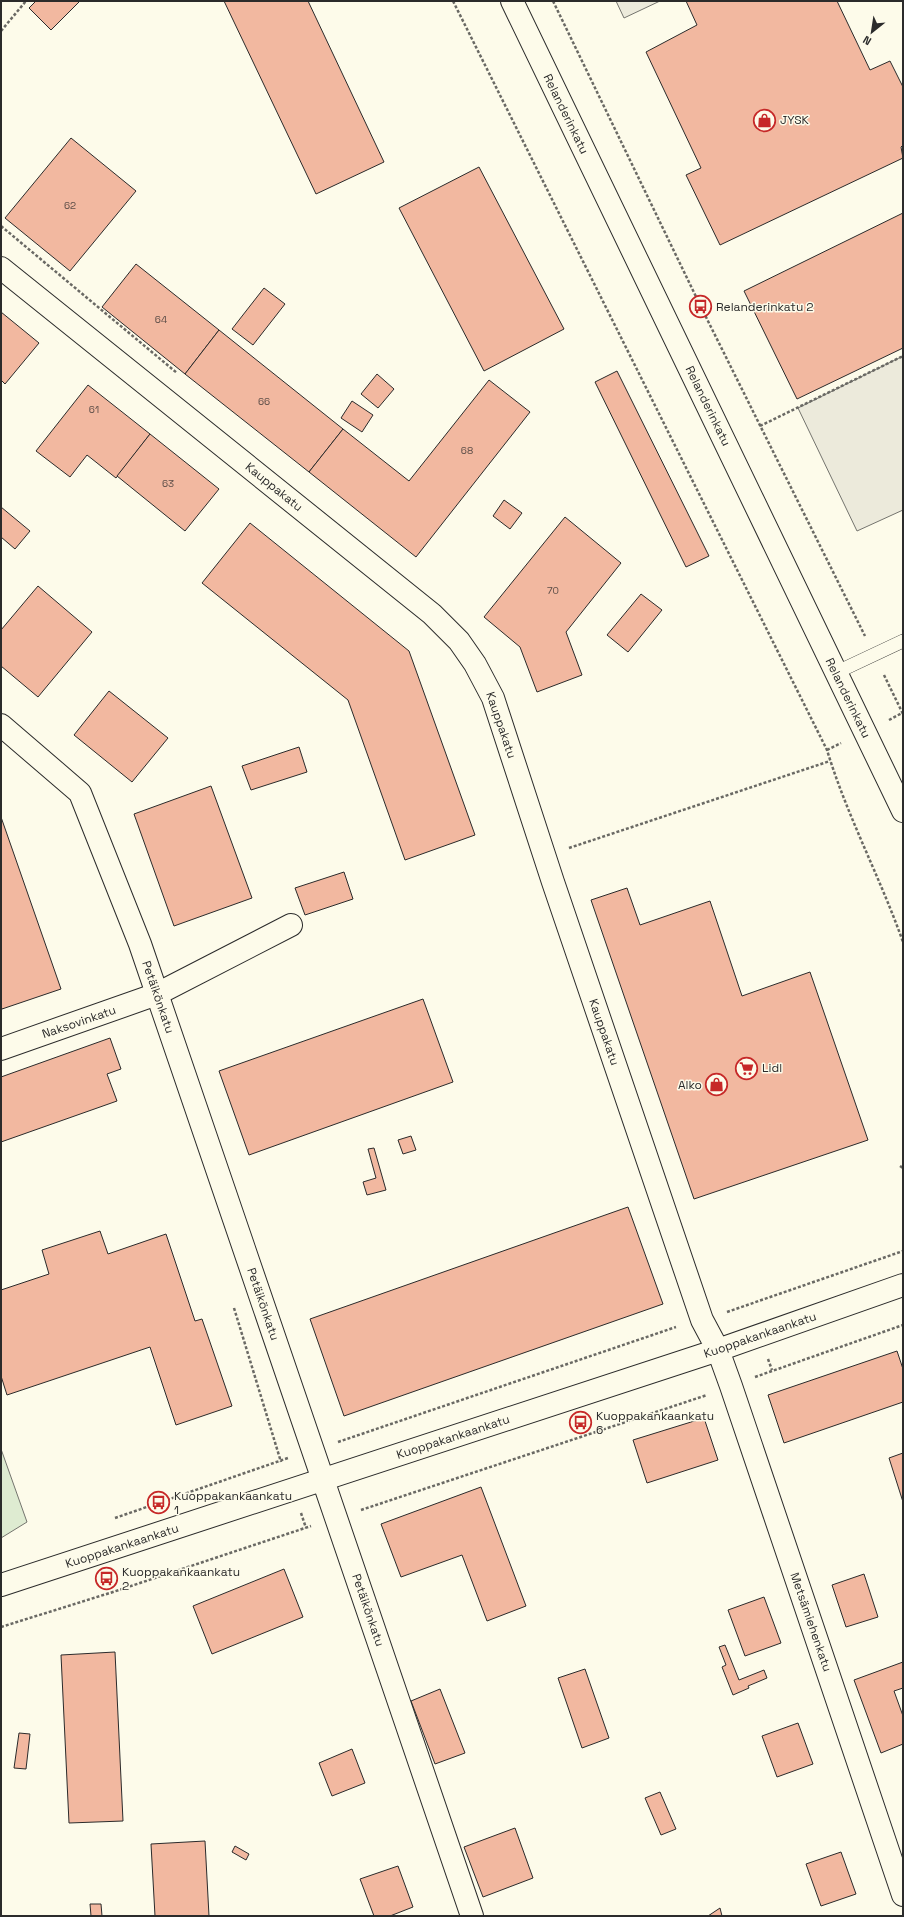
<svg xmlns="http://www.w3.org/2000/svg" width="904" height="1917" viewBox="0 0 904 1917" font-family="'Space Grotesk',sans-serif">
	<rect width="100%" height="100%" fill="#fdfbea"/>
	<!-- green -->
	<polygon fill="#deebd1" stroke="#74746e" points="1,1449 27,1522 1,1538"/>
	<!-- parking -->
	<g fill="#eceadb" stroke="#74746e">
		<polygon points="616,1 660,1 624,18"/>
		<polygon points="903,356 903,510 857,531 798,408"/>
	</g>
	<!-- building -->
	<g fill="#f2b8a0" stroke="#2b2b2b">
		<polygon points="36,1 80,1 51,30 29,8"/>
		<polygon points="224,1 308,1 384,162 316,194"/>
		<polygon points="686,1 837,1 870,70 890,61 903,87 903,145 901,147 903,158 720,245 686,175 701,168 646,52 697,25"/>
		<polygon points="71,138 136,191 70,271 5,218"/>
		<polygon points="479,167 564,329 484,371 399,208"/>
		<polygon points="903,213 903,348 797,399 744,291"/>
		<polygon points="136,264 219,330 185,374 102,307"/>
		<polygon points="264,288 285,304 253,345 232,329"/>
		<polygon points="1,312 39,343 5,384 1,380"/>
		<polygon points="219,330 343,429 309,472 185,374"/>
		<polygon points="617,371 709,556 686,567 595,382"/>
		<polygon points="377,374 394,389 378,408 361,394"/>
		<polygon points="489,380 530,412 416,557 309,472 343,429 409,481"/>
		<polygon points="88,385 150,434 116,478 87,455 70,477 36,451"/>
		<polygon points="352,401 373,415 362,432 341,418"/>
		<polygon points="150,434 219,489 185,531 117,476"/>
		<polygon points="504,500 522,513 510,529 493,516"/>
		<polygon points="1,507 30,531 15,549 1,537"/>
		<polygon points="565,517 621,563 566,632 582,675 537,692 520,647 484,617"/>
		<polygon points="250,523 409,651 475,835 405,860 348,700 202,583"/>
		<polygon points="38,586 92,632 38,697 1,666 1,630"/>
		<polygon points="641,594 662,610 628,652 607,635"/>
		<polygon points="109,691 168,738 132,782 74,735"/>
		<polygon points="299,747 307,772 251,790 242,766"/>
		<polygon points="211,786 252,898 174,926 134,814"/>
		<polygon points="1,817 61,989 2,1009 1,1007"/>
		<polygon points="344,872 353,899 305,915 295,888"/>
		<polygon points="627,888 640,925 710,901 742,996 810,972 868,1140 694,1199 591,900"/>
		<polygon points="423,999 453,1082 249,1155 219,1071"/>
		<polygon points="110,1038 121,1069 107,1074 117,1101 1,1142 1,1077"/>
		<polygon points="411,1136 416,1150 403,1154 398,1140"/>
		<polygon points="374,1148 386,1190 367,1195 363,1182 376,1178 368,1149"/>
		<polygon points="628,1207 663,1304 344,1416 310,1319"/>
		<polygon points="100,1231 108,1254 166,1234 195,1321 202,1319 232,1406 176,1425 150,1347 7,1395 1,1376 1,1290 49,1274 42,1250"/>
		<polygon points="897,1351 903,1369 903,1402 784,1443 768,1395"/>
		<polygon points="704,1418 718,1460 647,1483 633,1440"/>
		<polygon points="903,1453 903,1502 889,1458"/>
		<polygon points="481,1487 526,1606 487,1621 462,1555 401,1577 381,1524"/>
		<polygon points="284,1569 303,1617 212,1654 193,1606"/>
		<polygon points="864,1574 878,1617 846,1627 832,1585"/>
		<polygon points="764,1597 781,1643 745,1656 728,1610"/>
		<polygon points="725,1645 739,1680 764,1670 767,1678 748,1686 749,1688 733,1695 722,1667 726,1665 719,1647"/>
		<polygon points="115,1652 123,1821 69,1823 61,1655"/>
		<polygon points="903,1662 903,1688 894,1691 903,1716 903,1744 881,1753 854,1680"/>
		<polygon points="585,1669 609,1738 582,1748 558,1678"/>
		<polygon points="440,1689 465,1753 435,1764 411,1701"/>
		<polygon points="798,1723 813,1764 777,1777 762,1736"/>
		<polygon points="19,1733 30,1734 26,1769 14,1768"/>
		<polygon points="352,1749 365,1783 332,1796 319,1763"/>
		<polygon points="660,1792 676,1829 661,1835 645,1798"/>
		<polygon points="515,1828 533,1878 483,1897 464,1847"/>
		<polygon points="205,1841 209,1916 155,1916 151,1844"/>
		<polygon points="235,1846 249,1854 246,1860 232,1852"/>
		<polygon points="841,1852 856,1894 821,1906 806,1864"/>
		<polygon points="398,1866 413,1907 390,1916 374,1916 360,1879"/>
		<polygon points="90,1904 101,1904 102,1916 91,1916"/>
		<polygon points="720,1908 722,1916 708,1916"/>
	</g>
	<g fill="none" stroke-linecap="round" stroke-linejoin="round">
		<defs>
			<polyline id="lane" points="835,673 903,641"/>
			<g id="street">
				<polyline points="1,268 432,614 459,641 475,664 493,698 553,882 702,1320 718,1350 731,1386 903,1895"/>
				<polyline points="1,725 80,793 140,944 472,1916"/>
				<polyline points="1,1049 157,994 291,925"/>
			</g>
			<g id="secondary">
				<polyline points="512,1 903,811"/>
				<polyline points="1,1585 718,1350 903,1285"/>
			</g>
		</defs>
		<!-- lane casing -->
		<use href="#lane" stroke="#2b2b2b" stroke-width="14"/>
		<!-- street casing -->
		<use href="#street" stroke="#2b2b2b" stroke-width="24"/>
		<!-- secondary casing -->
		<use href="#secondary" stroke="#2b2b2b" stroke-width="24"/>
		<!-- path -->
		<g stroke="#6a6964" stroke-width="2.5" stroke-dasharray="3 2" stroke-linecap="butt">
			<path d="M453 1 827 750C847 816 880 877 903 942"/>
			<polyline points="553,1 701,307 865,636"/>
			<polyline points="1,31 26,1"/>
			<polyline points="1,226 177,373"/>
			<polyline points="760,426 903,356"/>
			<polyline points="884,675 903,714"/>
			<polyline points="889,720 902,713"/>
			<polyline points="827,750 841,743"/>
			<polyline points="569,848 830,761"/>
			<polyline points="900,1166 903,1168"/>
			<polyline points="234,1308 281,1462"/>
			<polyline points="727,1312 903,1251"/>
			<polyline points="768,1359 772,1370"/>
			<polyline points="755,1377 903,1325"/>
			<polyline points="338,1442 676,1327"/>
			<polyline points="361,1510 707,1395"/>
			<polyline points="301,1513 306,1528"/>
			<polyline points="115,1518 288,1458"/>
			<polyline points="1,1627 113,1592 311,1526"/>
		</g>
		<!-- lane -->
		<use href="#lane" stroke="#fdfbea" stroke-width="13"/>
		<!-- street -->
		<use href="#street" stroke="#fdfbea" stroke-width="22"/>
		<!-- secondary -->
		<use href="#secondary" stroke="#fdfbea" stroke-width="22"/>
	</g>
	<!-- icons -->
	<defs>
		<symbol id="shop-ring" viewBox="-11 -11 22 22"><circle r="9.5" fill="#fdfbea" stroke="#c62828" stroke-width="1.5"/><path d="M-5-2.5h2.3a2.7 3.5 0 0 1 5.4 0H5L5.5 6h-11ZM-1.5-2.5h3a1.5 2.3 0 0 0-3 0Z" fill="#c62828"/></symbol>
		<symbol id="bus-ring" viewBox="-11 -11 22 22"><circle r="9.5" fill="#fdfbea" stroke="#c62828" stroke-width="1.5"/><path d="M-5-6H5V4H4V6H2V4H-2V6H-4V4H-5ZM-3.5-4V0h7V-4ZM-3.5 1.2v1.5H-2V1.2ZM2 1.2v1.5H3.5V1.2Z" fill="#c62828"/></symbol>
		<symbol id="supermarket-ring" viewBox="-11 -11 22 22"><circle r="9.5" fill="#fdfbea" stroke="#c62828" stroke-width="1.5"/><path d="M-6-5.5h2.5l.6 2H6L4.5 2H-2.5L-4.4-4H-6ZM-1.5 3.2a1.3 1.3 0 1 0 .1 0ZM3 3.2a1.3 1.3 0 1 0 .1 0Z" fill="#c62828"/></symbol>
	</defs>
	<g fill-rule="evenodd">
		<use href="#shop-ring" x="752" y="108" width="25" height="25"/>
		<use href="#bus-ring" x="688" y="294" width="25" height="25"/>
		<use href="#supermarket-ring" x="734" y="1056" width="25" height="25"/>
		<use href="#shop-ring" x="704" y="1072" width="25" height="25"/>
		<use href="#bus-ring" x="568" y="1410" width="25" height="25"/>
		<use href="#bus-ring" x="146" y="1490" width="25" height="25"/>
		<use href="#bus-ring" x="94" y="1566" width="25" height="25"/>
	</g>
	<g text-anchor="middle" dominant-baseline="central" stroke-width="3" stroke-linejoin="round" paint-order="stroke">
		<!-- number labels -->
		<g font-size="10" fill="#5d4e48">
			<text x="70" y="205">62</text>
			<text x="161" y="319">64</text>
			<text x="264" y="401">66</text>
			<text x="94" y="409">61</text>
			<text x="467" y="450">68</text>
			<text x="168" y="483">63</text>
			<text x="553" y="590">70</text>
		</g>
		<!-- street labels -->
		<g font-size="12" fill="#2b2b2b" stroke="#fdfbea">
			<text transform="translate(566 114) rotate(64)">Relanderinkatu</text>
			<text transform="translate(708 406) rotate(64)">Relanderinkatu</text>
			<text transform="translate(274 487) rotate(39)">Kauppakatu</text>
			<text transform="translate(848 698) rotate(64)">Relanderinkatu</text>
			<text transform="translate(501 725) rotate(71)">Kauppakatu</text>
			<text transform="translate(158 997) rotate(71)">Petäikönkatu</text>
			<text transform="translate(79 1022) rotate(-19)">Naksovinkatu</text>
			<text transform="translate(604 1032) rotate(71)">Kauppakatu</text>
			<text transform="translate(263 1304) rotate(71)">Petäikönkatu</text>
			<text transform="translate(760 1335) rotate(-19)">Kuoppakankaankatu</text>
			<text transform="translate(453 1437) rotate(-18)">Kuoppakankaankatu</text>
			<text transform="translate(122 1546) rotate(-18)">Kuoppakankaankatu</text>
			<text transform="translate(368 1610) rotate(71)">Petäikönkatu</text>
			<text transform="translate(811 1622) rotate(71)">Metsämiehenkatu</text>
		</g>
		<!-- poi labels -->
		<g font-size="12" fill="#2b2b2b" stroke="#fdfbea" text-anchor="start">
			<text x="780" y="120">JYSK</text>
			<text x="716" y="307">Relanderinkatu 2</text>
			<text x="762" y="1068">Lidl</text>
			<text x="702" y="1085" text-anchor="end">Alko</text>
			<text x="596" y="1416">Kuoppakankaankatu<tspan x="596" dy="14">6</tspan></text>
			<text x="174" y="1496">Kuoppakankaankatu<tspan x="174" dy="14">1</tspan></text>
			<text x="122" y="1572">Kuoppakankaankatu<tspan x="122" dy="14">2</tspan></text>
		</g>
	</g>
	<!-- border -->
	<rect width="904" height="1917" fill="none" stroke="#2b2b2b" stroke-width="4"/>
	<!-- north arrow -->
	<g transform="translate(872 32) rotate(210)" stroke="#fdfbea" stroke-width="3" paint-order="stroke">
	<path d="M0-3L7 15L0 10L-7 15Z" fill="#2b2b2b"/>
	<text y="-6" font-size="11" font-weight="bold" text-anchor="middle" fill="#2b2b2b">N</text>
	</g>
</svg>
